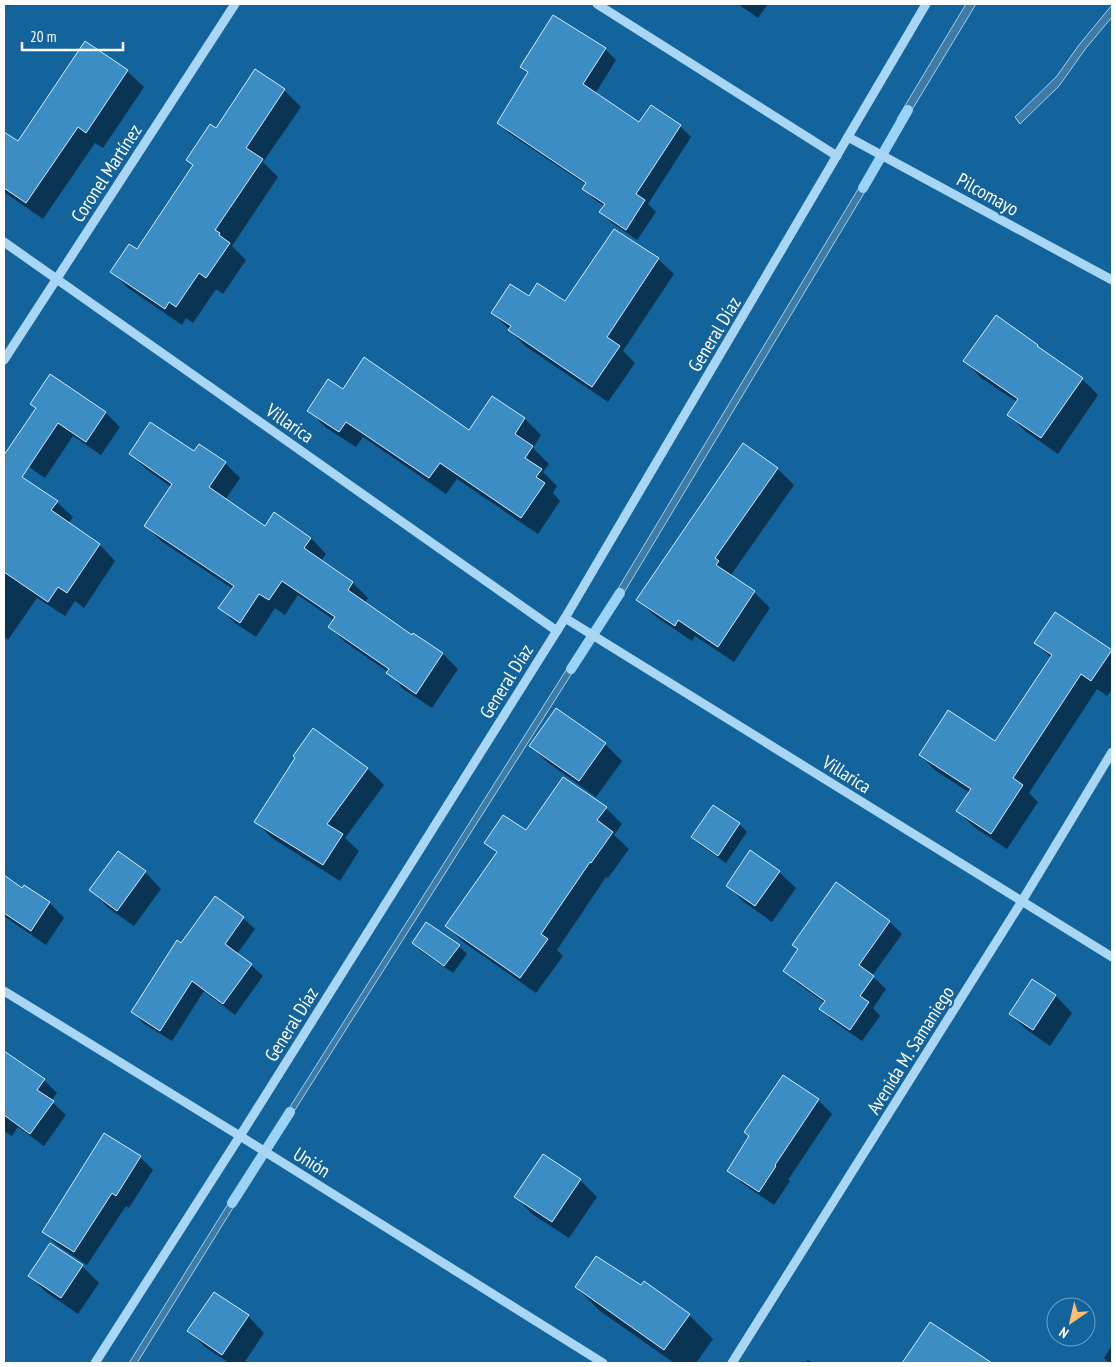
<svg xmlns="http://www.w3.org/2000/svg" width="1116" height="1367" viewBox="0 0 1116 1367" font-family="'PT Sans Narrow',sans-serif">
	<rect width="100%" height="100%" fill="#13639d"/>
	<!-- water -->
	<g fill="#417aa2" stroke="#9bd3f7">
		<polygon points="966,4 976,4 904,123 897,119"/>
		<polygon points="1112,5 1112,17 1086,48 1059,86 1020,124 1015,117 1057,76 1079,45"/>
		<polygon points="866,176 872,180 616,606 610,602"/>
		<polygon points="575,656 581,659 286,1124 281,1121"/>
		<polygon points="236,1191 241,1195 137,1363 129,1363"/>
	</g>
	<!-- shadow -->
	<g fill="#0007">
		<polygon points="738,4 768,4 758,18"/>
		<polygon points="605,49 616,60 595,94 640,124 680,126 691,137 648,204 656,212 637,240 612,223 601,212 604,206 595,200 584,189 586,185 510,134 498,122 528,74 521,67"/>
		<polygon points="127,71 144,87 103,148 95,143 43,219 4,192 4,133 18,143"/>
		<polygon points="256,71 284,90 301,107 263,162 278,177 232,246 246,260 223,294 216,289 193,323 186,318 182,325 128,288 112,272 137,250 194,166 188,160 216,129"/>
		<polygon points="614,230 658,259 674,274 623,351 635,363 608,402 525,346 493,313 530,298 566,303"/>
		<polygon points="1037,346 1046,354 1082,379 1098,395 1058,454 1025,431 1009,415 1017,402 981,378 965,361"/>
		<polygon points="51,376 106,413 120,427 101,455 73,436 45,478 23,463 36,409 32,404"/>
		<polygon points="344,391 469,432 493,397 525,419 541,435 533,448 549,464 543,472 557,486 553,493 560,501 538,534 457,479 446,494 363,437 356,447 325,427 309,410"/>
		<polygon points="194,453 225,463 240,478 225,500 265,528 311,538 326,554 321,561 353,583 368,598 365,603 412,636 414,635 443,654 458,669 432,708 403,689 388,672 345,642 330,627 334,620 298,595 285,615 275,608 256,637 235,623 220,608 233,589 161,541 145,525 171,487 146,469 130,454"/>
		<polygon points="777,468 794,485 731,575 754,592 770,608 734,662 695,636 692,641 655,616 638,600"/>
		<polygon points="10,470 57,502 73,517 68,524 100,545 115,561 84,608 75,601 65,616 37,598 8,640 4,636 4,480"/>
		<polygon points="1036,643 1111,651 1112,652 1112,689 1107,696 1097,689 1029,793 1038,802 1007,849 974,827 958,811 970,793 936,771 920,755 995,743 1052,659"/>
		<polygon points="556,710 605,744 622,761 596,797 547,762 531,746"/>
		<polygon points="314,729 368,769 384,785 345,838 359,851 340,881 272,838 256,822"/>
		<polygon points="606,808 622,824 614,835 629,849 608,878 606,877 557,950 563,956 536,993 462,941 446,925 497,854 486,843"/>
		<polygon points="739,824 747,832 726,863 700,845 692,837"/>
		<polygon points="145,872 161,889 134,926 107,907 91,890"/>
		<polygon points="779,872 796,888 772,922 744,902 727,885"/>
		<polygon points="4,877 22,890 25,886 50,903 64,918 46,945 5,917 4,918"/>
		<polygon points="836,884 890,922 902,934 872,976 886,989 873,1008 880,1016 862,1041 833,1021 821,1009 825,1003 797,983 784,971 799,950 793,945"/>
		<polygon points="243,918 255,929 237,954 251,965 263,976 235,1015 204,991 172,1041 144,1024 133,1012 181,944"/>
		<polygon points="413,943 459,946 467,954 453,973 421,951"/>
		<polygon points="1033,981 1056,996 1072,1013 1050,1046 1027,1030 1010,1014"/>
		<polygon points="8,1055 44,1080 57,1093 51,1101 66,1115 44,1146 18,1127 12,1136 4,1131 4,1061"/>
		<polygon points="818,1100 832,1114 788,1180 790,1181 774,1205 743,1184 729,1170"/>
		<polygon points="140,1157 153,1170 129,1208 126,1206 87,1265 57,1245 44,1231"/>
		<polygon points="580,1180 597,1197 569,1238 532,1214 516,1197"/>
		<polygon points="82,1266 99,1283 78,1314 46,1292 30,1276"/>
		<polygon points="576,1287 689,1315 713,1339 696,1363 674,1363 600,1311"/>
		<polygon points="248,1316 264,1333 244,1363 229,1363 205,1347 189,1331"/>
		<polygon points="930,1323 990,1363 911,1363 906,1359"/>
		<polygon points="1112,1345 1112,1363 1109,1363 1104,1358"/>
		<polygon points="808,1360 813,1363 805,1363"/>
	</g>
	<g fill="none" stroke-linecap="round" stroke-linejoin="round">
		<!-- stream -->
		<g stroke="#9bd3f7" stroke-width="10">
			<polyline points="863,188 908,110"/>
			<polyline points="571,669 620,593"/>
			<polyline points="232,1203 290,1112"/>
		</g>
	</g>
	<!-- building -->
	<g fill="#3c8dc4" stroke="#d1ecfd">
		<polygon points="553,15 606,48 583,84 639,122 651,105 681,125 636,194 645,200 626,230 599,212 605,204 582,189 586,183 497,123 528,72 520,67"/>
		<polygon points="85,41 128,70 86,133 78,127 26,203 4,188 4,132 18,141"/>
		<polygon points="255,69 285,89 246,148 263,159 215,230 220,233 219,235 230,243 206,278 199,273 176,307 169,302 165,309 110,272 129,244 137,249 193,165 186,160 210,124 216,128"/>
		<polygon points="614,229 659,258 607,337 620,346 592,387 508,330 511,326 491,313 510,284 529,296 537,283 565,301"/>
		<polygon points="996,315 1038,345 1037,346 1083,378 1041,438 1007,415 1018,399 963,361"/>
		<polygon points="364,357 469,430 492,396 525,418 515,434 533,446 525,458 542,469 536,477 545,483 521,518 440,463 429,478 346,422 339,432 307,411 328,379 343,389"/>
		<polygon points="50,374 106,412 86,442 58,423 22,477 58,501 51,510 100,544 67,593 58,587 48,602 4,572 4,455 36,408 30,404"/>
		<polygon points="150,422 194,451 199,444 226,462 209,487 265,526 274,512 311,538 304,548 353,582 348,590 412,635 413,633 443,653 416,694 386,673 389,669 328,627 335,617 282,581 269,600 259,594 240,623 218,608 234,586 144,526 172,484 129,454"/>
		<polygon points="743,443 778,468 715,558 719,561 716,565 755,591 718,647 678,620 675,626 636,600"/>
		<polygon points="1055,612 1112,650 1091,681 1081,674 1013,778 1023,785 991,834 956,811 971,789 919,755 948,710 995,741 1052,655 1034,643"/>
		<polygon points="556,708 606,743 579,781 529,746"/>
		<polygon points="313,728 368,768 327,824 343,834 323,865 254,822 295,758 293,756"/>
		<polygon points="563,777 607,807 597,820 613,832 591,863 590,862 541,934 548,939 520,978 445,926 497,852 484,843 503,815 526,830"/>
		<polygon points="713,805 740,823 718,856 691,837"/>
		<polygon points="750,850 780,871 755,906 726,886"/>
		<polygon points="118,851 146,871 117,911 89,890"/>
		<polygon points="4,875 22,888 24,885 50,902 31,931 4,913"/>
		<polygon points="836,882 890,921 859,965 874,976 860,996 869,1002 850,1030 819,1009 825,1001 783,971 798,949 792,945"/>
		<polygon points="215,896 244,917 225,944 252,964 223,1004 192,981 160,1031 131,1012 177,940 181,943"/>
		<polygon points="426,922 460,945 444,966 412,943"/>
		<polygon points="1032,979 1056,995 1033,1030 1009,1014"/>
		<polygon points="4,1051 45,1079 37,1090 54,1101 30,1134 4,1115"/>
		<polygon points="783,1075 819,1099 775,1165 776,1166 759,1192 727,1171 749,1136 744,1132"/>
		<polygon points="104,1133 141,1156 116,1196 112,1193 74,1252 42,1232"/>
		<polygon points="543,1154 581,1179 552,1222 514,1197"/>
		<polygon points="50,1243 83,1265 61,1298 28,1276"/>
		<polygon points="596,1256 641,1285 644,1281 690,1314 664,1350 575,1287"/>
		<polygon points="214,1292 249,1315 222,1355 187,1331"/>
		<polygon points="930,1322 992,1363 902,1363"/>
	</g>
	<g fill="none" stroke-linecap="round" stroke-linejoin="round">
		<!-- minor -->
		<g stroke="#a9d6f4" stroke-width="9">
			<polyline points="597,4 837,156"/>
			<polyline points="848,137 1112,280"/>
			<polyline points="4,242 557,631"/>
			<polyline points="4,360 235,4"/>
			<polyline points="565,618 1112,957"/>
			<polyline points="4,991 240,1136 603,1363"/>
			<polyline points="95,1363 240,1136 565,618 926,4"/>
			<polyline points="732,1363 1022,901 1112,752"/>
		</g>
	</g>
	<g text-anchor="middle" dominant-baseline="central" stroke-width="4" stroke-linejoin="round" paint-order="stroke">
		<!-- street labels -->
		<g font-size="19" fill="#fff" stroke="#13639d">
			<text transform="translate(106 173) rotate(-57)">Coronel Martínez</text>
			<text transform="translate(988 194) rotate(29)">Pilcomayo</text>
			<text transform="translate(714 334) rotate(-59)">General Díaz</text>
			<text transform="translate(290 423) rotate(35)">Villarica</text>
			<text transform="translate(506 681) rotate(-58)">General Díaz</text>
			<text transform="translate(847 774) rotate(32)">Villarica</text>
			<text transform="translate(291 1024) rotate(-58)">General Díaz</text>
			<text transform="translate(910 1050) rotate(-58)">Avenida M. Samaniego</text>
			<text transform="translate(312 1162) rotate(32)">Unión</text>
		</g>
	</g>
	<!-- border -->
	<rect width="1116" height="1367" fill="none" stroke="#ffffff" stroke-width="10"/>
	<!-- north arrow -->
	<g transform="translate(1071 1322) rotate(214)"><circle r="24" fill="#13639d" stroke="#71a1c4"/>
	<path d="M0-4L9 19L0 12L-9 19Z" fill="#ffbf6c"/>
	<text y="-8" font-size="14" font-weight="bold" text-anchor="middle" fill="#ffffff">N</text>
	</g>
	<!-- scale -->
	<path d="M22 42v8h101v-8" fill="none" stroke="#ffffff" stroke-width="2.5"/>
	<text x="30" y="42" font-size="15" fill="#ffffff" stroke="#13639d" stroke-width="4" paint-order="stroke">20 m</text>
</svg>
